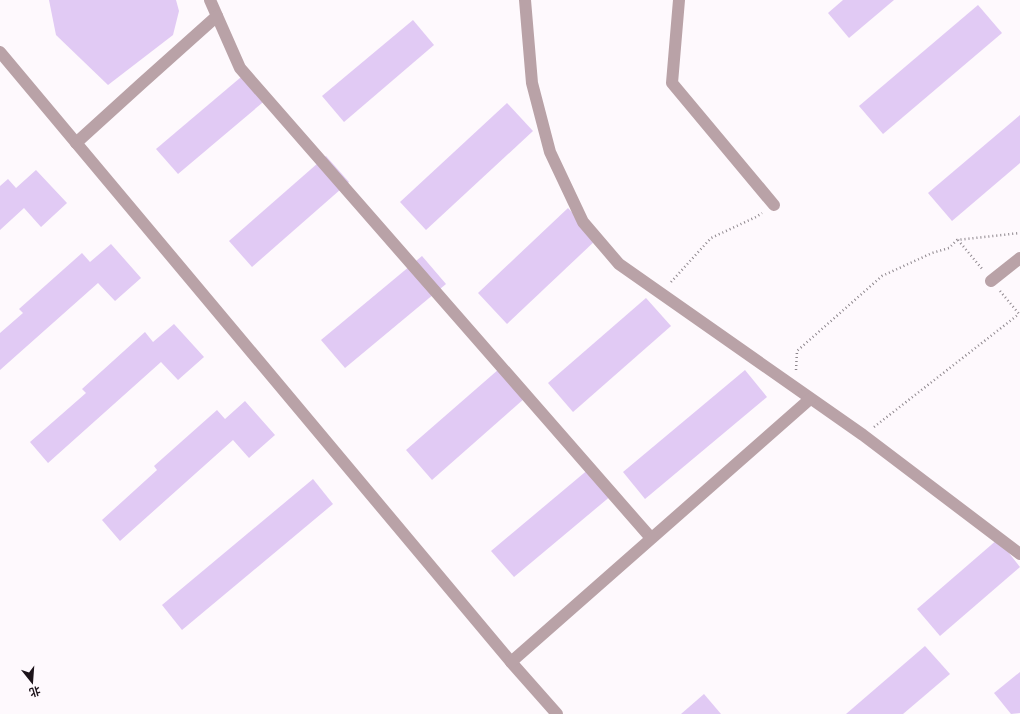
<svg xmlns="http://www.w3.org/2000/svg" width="1020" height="714" font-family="'Varela Round','Noto Sans SC',sans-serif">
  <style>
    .building { fill: #e1caf4 }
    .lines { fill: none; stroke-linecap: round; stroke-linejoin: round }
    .path { stroke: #8e878d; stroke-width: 2.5; stroke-dasharray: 1 3; stroke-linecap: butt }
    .minor { stroke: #b9a2a7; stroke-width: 12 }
  </style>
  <rect width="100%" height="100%" fill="#fef9fd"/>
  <g class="building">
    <path d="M49,0H176L179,11L173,35L108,85L56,35Z"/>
    <path d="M843,0H894L849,38L828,13Z"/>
    <path d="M978,5L1002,33L883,134L859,106Z"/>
    <path d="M413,20L434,45L344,122L322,96Z"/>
    <path d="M247,72L268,98L178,174L156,149Z"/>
    <path d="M507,103L533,131L426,230L400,202Z"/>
    <path d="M1020,115V163L952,221L928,193Z"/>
    <path d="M326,156L349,182L252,267L229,241Z"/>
    <path d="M36,170L67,203L41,227L24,208L0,230V186L8,179L16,188Z"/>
    <path d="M568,208L597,239L507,324L478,293Z"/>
    <path d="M111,244L141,278L115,301L98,283L0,370V333L23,313L19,309L82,253L90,262Z"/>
    <path d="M422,256L446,284L345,368L321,340Z"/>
    <path d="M646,298L671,326L573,412L548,383Z"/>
    <path d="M174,324L204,357L178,380L161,362L48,463L30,442L86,393L82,389L145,332L153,342Z"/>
    <path d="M499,369L525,398L432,480L406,450Z"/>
    <path d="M745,370L767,397L645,499L623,472Z"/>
    <path d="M245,401L275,435L249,458L233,440L120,541L102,520L157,470L154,466L217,410L225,419Z"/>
    <path d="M590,468L612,495L514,577L491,551Z"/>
    <path d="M313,479L333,504L182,630L162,605Z"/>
    <path d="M998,539L1020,567L940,636L917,609Z"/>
    <path d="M925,646L950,674L903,714H846Z"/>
    <path d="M1020,672V713L1011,714L994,693Z"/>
    <path d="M704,694L721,714H681Z"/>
  </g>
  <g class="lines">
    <g class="path">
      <path d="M958,240L983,270"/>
      <path d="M671,282L711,238L756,217L762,213"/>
      <path d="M1000,291L1020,315"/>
      <path d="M796,370L797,351L882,276L932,253L949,248L957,240L1020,233"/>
      <path d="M874,427L1019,314"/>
    </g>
    <g class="minor">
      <path d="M210,0L240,68L651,538"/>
      <path d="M525,0L532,83L550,152L583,222L619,264L863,435L1020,554"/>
      <path d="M679,0L672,83L774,205"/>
      <path d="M0,52L511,662L557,714"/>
      <path d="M76,143L141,84L217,16"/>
      <path d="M991,281L1020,258"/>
      <path d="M511,662L810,399"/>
    </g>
  </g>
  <g transform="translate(32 682) rotate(163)" stroke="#fef9fd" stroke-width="3" paint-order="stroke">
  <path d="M0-3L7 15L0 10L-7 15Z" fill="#1c131a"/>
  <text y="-6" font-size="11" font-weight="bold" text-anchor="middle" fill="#1c131a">北</text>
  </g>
</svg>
